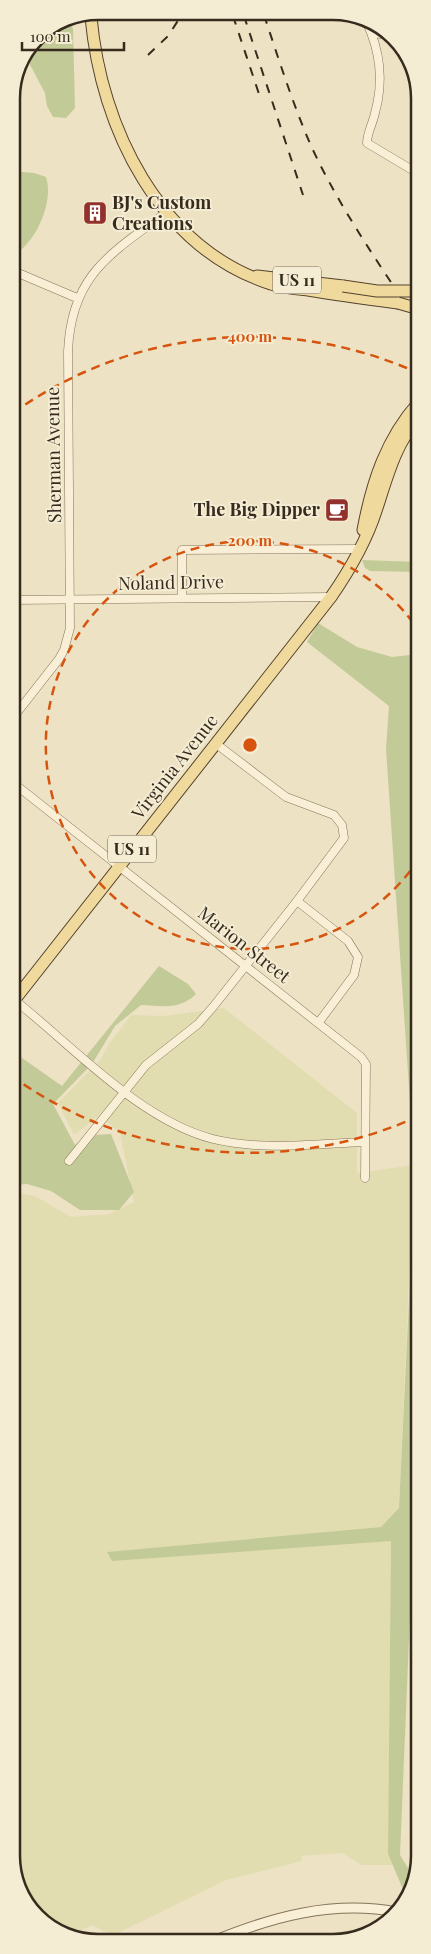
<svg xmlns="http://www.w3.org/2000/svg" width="431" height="1954" font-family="'Playfair Display',serif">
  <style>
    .farmland { fill: #e2ddb1 }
    .green { fill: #c2ca98 }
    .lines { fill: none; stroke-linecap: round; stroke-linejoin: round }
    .minor-casing { stroke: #86745b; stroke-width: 9 }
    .tertiary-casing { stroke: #86745b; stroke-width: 11 }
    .primary-casing { stroke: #54422f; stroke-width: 13 }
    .minor { stroke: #f8efd6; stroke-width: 8 }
    .tertiary { stroke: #f8efd6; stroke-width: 9 }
    .primary { stroke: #efd99c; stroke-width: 11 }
    .rail { stroke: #372b1e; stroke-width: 2; stroke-dasharray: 9 9; stroke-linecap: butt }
    .primary-bridge-casing { stroke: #54422f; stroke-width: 13; stroke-linecap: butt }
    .primary-bridge { stroke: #efd99c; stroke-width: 11 }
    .ring { fill: none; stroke: #d6540e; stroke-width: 2.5; stroke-dasharray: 9 6 }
    .labels { text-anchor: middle; stroke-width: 4; stroke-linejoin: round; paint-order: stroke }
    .shield { fill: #f4ecd3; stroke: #706554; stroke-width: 1 }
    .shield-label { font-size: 16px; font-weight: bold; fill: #372b1e }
    .poi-label { font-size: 18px; font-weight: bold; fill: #372b1e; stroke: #f4ecd3; text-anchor: start }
    .street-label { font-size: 18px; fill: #372b1e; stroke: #f4ecd3 }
    .rim { fill: none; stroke: #372b1e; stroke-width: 2.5 }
    .centre { fill: #d6540e; stroke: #f4ecd3; stroke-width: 2.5 }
    .ring-label { font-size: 15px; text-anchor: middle; font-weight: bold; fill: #d6540e; stroke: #f4ecd3; stroke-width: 4; stroke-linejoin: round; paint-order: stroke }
  </style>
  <rect width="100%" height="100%" fill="#ede2c3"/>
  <g class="farmland">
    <path d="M224,1008L357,1113V1173L414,1165L399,1508L381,1527L108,1552L112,1561L391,1540L388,1854L393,1865H361L343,1853L301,1856L302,1861L226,1880L112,1936L93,1925L70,1934L33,1913L12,1867V1192L35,1196L71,1217L109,1214L134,1202L120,1133L99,1116L74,1135L58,1103L101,1059L109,1044L131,1015L163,1016Z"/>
    <path d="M419,1207V1552L413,1553L411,1536Z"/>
  </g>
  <g class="green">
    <path d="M65,18H69L73,29L75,108L66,118L53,117L47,106L45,93L27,59L37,37Z"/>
    <path d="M11,171L34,173L46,177C54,201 37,239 17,253L11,251Z"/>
    <path d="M362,560L419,562V572L370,571L365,568Z"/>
    <path d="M318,623L357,647L392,657L419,654V1207L411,1536L413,1553L419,1552V1567H412L400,1855L413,1876L405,1894L388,1854L391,1541L112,1561L107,1552L381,1527L399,1508L415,1176L386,749L389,706L307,642Z"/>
    <path d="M159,966L188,984L196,994C180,1010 163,1006 141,1005L115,1026L92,1064L53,1104L75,1145L94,1135L111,1134L134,1192L119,1210H80L51,1191L27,1184L12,1185V1051L62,1086Z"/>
  </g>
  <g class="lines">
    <defs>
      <g id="minor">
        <path d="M366,21C380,50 384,81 375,113C373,123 367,133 367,143L419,174"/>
        <path d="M372,33L388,35"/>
        <path d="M11,270L77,298"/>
        <path d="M182,598V550L360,549"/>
        <path d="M12,600L331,597"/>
        <path d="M12,719L59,659L64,650L70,628L68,352C71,275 110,254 167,212"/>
        <path d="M12,782L361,1057L366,1064L365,1178"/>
        <path d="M297,901L348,941L358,957L354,975L319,1022"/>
        <path d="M12,998C71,1044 139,1120 213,1139C262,1151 316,1144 365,1142"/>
        <path d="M69,1161L146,1065L198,1024L213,1007L297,901L344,838L342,825L334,815L286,797L215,743"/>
      </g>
      <path id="tertiary" d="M211,1942C271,1917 332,1900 397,1912"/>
      <g id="primary">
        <path d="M91,17C101,128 159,248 271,284C282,288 296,289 308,290C338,295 368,299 398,303"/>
        <path d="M257,276L343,286"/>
        <path d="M363,530C372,482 386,439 419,402"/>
        <path d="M12,1003L331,597C349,571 366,542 376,511C387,478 395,444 419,417"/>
      </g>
    </defs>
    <use href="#minor" class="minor-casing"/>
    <use href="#tertiary" class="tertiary-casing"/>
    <use href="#primary" class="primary-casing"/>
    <use href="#minor" class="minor"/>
    <use href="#tertiary" class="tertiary"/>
    <use href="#primary" class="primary"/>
    <g class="rail">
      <path d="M264,15C279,60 293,105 312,148C341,210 381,267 419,324"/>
      <path d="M233,16L261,100"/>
      <path d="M244,16L303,195"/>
      <path d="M148,55L168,36L181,16"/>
    </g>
    <defs>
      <g id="primary-bridge">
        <path d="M343,286L377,291H411"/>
        <path d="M398,303L419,309"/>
      </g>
    </defs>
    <use href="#primary-bridge" class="primary-bridge-casing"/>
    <use href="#primary-bridge" class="primary-bridge"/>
  </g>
  <g class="ring">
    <path d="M419 859A204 204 0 1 1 419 631"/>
    <path d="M419 1116A408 408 0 0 1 13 1077M13 413A408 408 0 0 1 416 372"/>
  </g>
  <defs>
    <symbol id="building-square" viewBox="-11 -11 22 22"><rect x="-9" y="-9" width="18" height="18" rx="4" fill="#93312d" stroke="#f4ecd3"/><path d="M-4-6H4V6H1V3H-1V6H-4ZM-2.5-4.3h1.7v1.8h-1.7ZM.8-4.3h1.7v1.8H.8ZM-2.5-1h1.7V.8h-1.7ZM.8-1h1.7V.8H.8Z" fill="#fff"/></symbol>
    <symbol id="cafe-square" viewBox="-11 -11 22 22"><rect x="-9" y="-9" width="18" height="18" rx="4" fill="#93312d" stroke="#f4ecd3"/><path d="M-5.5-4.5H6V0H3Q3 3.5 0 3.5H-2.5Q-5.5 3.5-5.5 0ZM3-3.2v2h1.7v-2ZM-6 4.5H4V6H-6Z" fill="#fff"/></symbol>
  </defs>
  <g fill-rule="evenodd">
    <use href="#building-square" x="81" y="199" width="28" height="28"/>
    <use href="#cafe-square" x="323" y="496" width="28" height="28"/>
  </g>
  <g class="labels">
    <g class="shield">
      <rect x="273" y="266.5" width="48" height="27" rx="4"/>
      <rect x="108" y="835.5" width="48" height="27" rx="4"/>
    </g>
    <g class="shield-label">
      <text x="297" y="286">US 11</text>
      <text x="132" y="855">US 11</text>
    </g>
    <g class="poi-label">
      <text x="112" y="209">BJ's Custom<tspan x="112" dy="21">Creations</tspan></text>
      <text x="320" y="516" text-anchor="end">The Big Dipper</text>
    </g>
    <g class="street-label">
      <text transform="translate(54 455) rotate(-91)" y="6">Sherman Avenue</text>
      <text transform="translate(171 583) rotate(-1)" y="6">Noland Drive</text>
      <text transform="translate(175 767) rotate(-52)" y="6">Virginia Avenue</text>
      <text transform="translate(244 945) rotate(38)" y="6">Marion Street</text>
    </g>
  </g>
  <path d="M0 0H431V1954H0ZM98 20H333A78 78 0 0 1 411 98V1856A78 78 0 0 1 333 1934H98A78 78 0 0 1 20 1856V98A78 78 0 0 1 98 20Z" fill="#f4ecd3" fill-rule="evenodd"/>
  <path class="rim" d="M98 20H333A78 78 0 0 1 411 98V1856A78 78 0 0 1 333 1934H98A78 78 0 0 1 20 1856V98A78 78 0 0 1 98 20Z"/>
  <circle cx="250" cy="745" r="8" class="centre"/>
  <g class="ring-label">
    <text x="250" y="342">400 m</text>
    <text x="250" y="546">200 m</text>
  </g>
  <path d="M22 42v8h102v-8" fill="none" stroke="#372b1e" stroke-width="2.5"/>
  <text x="30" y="42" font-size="15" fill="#372b1e" stroke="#f4ecd3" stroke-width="4" paint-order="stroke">100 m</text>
</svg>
